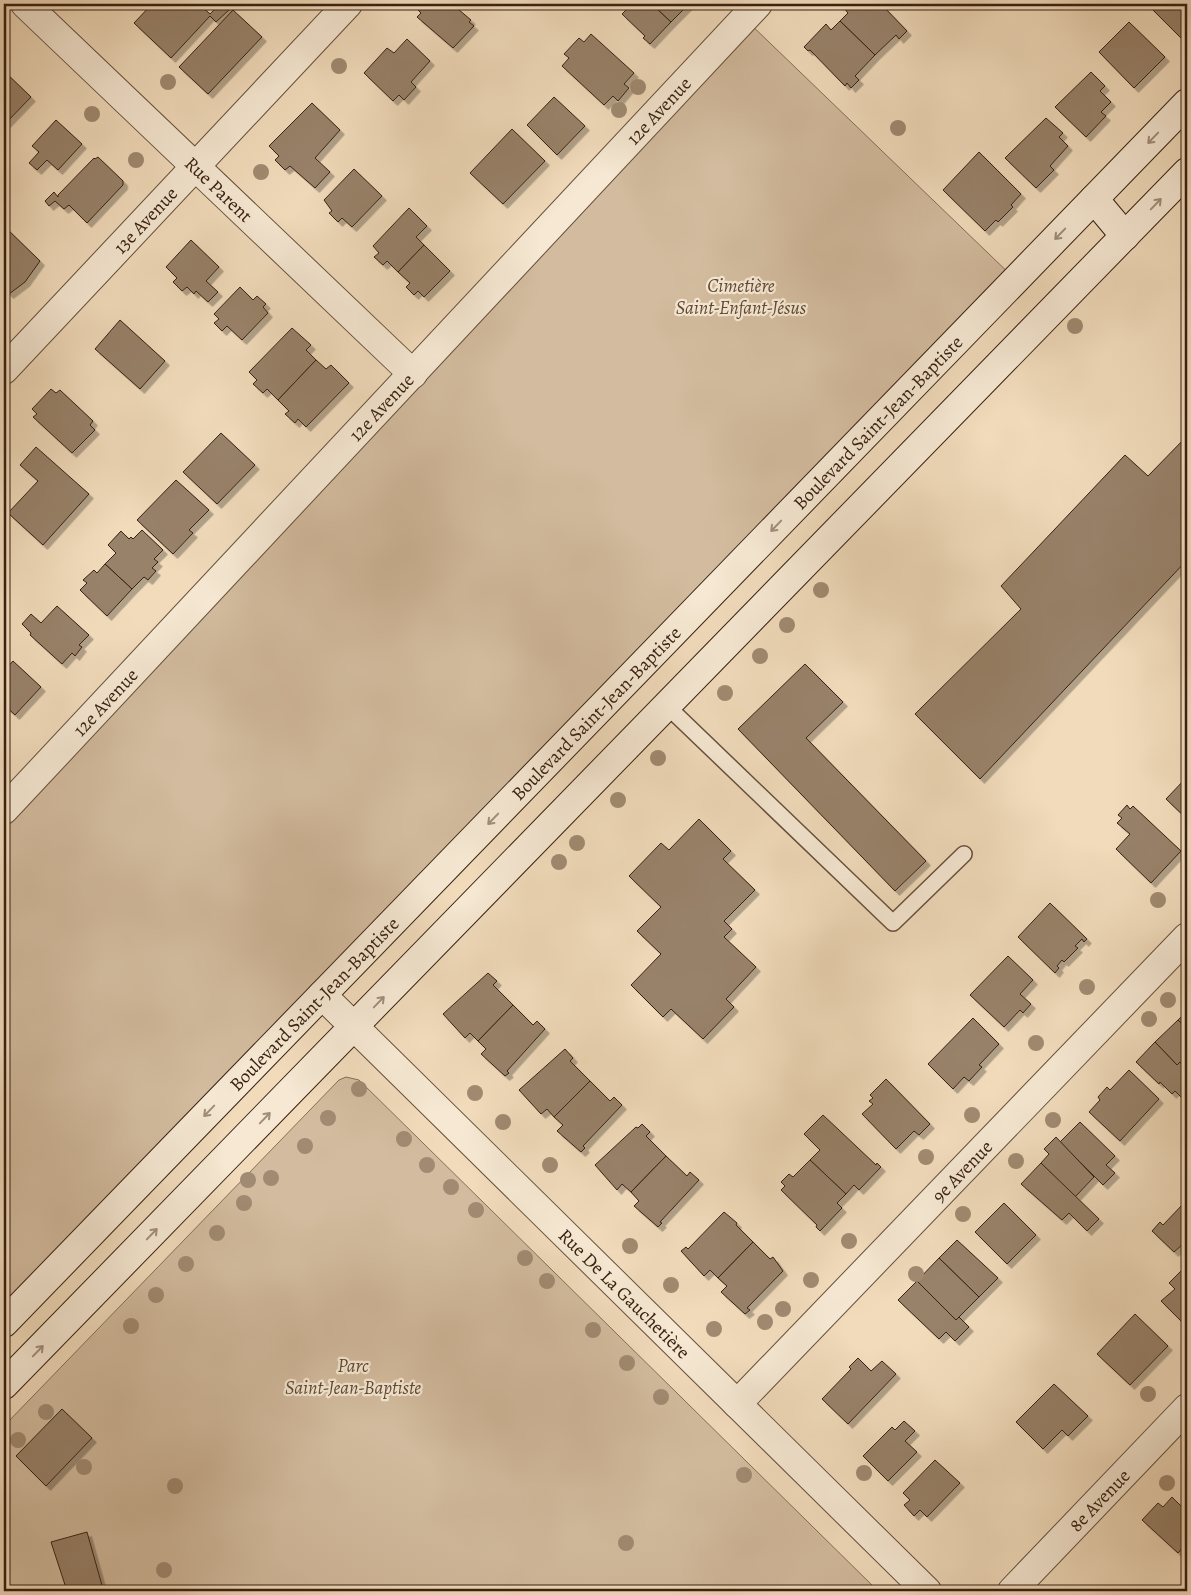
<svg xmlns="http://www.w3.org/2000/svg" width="1191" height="1595" font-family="Alegreya,serif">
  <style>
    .green { fill: #d2bb9e; stroke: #856e58 }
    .building { fill: #98826a; stroke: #382112; filter: url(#shadow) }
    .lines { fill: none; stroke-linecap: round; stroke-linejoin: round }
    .lane-casing { stroke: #66503c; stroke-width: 18 }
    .street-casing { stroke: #66503c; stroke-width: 30 }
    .secondary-casing { stroke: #382112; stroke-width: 30 }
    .lane { stroke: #f6e8d3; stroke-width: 15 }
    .street { stroke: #f6e8d3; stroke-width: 28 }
    .secondary { stroke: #f6e8d3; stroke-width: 28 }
    .tree { fill: #a08a71 }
    .oneway { stroke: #a08e7c }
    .labels { text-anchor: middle; stroke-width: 4.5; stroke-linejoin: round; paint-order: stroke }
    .street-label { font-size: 19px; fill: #382112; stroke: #f6e8d3 }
    .park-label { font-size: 19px; font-style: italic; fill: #5e4835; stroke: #f6e8d3 }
  </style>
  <defs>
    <filter id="shadow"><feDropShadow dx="4.5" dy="4.5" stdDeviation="0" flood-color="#0004"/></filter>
  </defs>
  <rect width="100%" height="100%" fill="#f1dbbb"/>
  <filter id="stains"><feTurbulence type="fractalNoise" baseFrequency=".004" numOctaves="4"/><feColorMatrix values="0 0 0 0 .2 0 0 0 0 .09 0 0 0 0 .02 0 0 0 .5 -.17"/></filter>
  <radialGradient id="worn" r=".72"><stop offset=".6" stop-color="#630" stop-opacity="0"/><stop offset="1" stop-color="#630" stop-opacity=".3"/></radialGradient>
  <g class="green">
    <path d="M744,18L1016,280L4,1323V810Z"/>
    <path d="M346,1077L359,1080L877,1590L4,1591V1426L339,1080Z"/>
  </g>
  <g class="building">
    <path d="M152,4H156L163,10L168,4H199L210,14L220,4H225L230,9L216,22L210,16L171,58L134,23Z"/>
    <path d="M418,4H452L471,20L469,22L474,26L453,48L417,17L421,13L415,7Z"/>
    <path d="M632,4H652L671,22L650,44L643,38L645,36L622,14Z"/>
    <path d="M652,4H689L671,22Z"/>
    <path d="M846,4H881L907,31L899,39L896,35L875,55L840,21L848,13L843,7Z"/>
    <path d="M1151,4H1187V36L1183,40L1149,6Z"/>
    <path d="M233,10L262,37L208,94L179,67Z"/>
    <path d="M840,21L875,55L855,76L859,80L851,88L847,83L845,86L810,50L808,51L804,47L826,24L831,30Z"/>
    <path d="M1129,22L1165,57L1134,88L1099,52Z"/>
    <path d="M591,34L634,73L624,84L629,88L618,101L613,96L604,105L562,66L569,58L564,54L579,38L584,42Z"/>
    <path d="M407,39L430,61L411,82L416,87L404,100L399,95L393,101L364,73L387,48L394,53Z"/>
    <path d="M4,71L31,97L4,125Z"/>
    <path d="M1091,72L1105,86L1100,91L1111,102L1101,112L1106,116L1086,137L1055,107Z"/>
    <path d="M554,97L585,126L557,155L527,125Z"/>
    <path d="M312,103L340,130L315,158L330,172L315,188L290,166L285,170L275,160L279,156L269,146Z"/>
    <path d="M1046,118L1063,133L1059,137L1068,146L1050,166L1054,170L1036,188L1005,158Z"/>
    <path d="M56,120L82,144L58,170L47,160L37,170L29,163L39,152L32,146Z"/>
    <path d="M512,129L545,161L503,204L470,173Z"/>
    <path d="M979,152L1021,194L1011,205L1013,207L998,222L996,220L985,231L943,190Z"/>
    <path d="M98,157L123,181V185L87,223L69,205L64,209L55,201L49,206L45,201L54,192L58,197V195L94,158L95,159Z"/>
    <path d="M354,169L382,196L352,227L342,218L338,222L329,213L332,211L324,200Z"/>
    <path d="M409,208L427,226L416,237L424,245L398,272L387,261L383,265L374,257L379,253L373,246Z"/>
    <path d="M4,226L40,261L25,282L9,294L4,289Z"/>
    <path d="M191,240L219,267L206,281L218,292L208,302L196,291L194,294L187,287L182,291L173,282L177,278L166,267Z"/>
    <path d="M424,245L450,271L424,297L418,291L414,295L406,287L410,283L398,272Z"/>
    <path d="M240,287L253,300L257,296L266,304L263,307L268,313L242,340L227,326L222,331L214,323L219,319L214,314Z"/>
    <path d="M120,320L165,361L140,389L95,349Z"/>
    <path d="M292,328L311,345L306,350L316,360L278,400L267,389L263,393L253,384L257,380L249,372Z"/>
    <path d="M316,360L326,369L331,365L349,383L306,427L298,419L295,423L285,414L289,411L278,400Z"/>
    <path d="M51,389L56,393L60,390L93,421L90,425L95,430L72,453L33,417L37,414L32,409Z"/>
    <path d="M221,433L255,465L217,504L183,472Z"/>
    <path d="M1187,436V560L980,779L915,714L1021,609L1001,586L1125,455L1148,476Z"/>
    <path d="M36,447L89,494L43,545L8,513L38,481L20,465Z"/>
    <path d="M176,480L209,510L189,530L193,533L173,554L137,520Z"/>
    <path d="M142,530L163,550L154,559L158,562L152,568L156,571L148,580L144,577L132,589L105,564L116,553L108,545L121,531L129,539L131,537L133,539Z"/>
    <path d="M105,564L132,589L107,616L80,590L87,583L83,580L94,570L97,573Z"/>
    <path d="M57,606L89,635L79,645L82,647L75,656L72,653L62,664L30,635L31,633L22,624L31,614L41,623Z"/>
    <path d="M13,661L41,687L15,715L4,705V671Z"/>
    <path d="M805,664L843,702L806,738L926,861L895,891L738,729Z"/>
    <path d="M1187,777V819L1166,799Z"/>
    <path d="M1127,805L1130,809L1133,806L1181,851L1151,883L1116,849L1130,834L1117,823L1122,818L1118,815Z"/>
    <path d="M699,819L731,851L723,859L755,890L724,921L732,929L724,937L756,967L726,999L734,1007L703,1039L671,1009L663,1017L631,985L661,954L637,931L661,907L629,876L661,843L669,850Z"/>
    <path d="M1050,903L1087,939L1084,942L1082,939L1075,946L1078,948L1064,962L1062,960L1057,966L1059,968L1055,973L1018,937Z"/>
    <path d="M1008,956L1033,980L1020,994L1031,1004L1023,1013L1020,1010L1004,1027L970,995Z"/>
    <path d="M488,973L497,981L493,985L513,1005L478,1041L470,1033L465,1038L443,1014Z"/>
    <path d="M513,1005L533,1025L537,1021L545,1029L507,1071L509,1073L505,1076L481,1054L486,1049L478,1041Z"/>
    <path d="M1187,1011V1029L1178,1020Z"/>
    <path d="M973,1018L999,1044L979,1065L982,1067L969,1081L964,1077L953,1089L928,1064Z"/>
    <path d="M1178,1020L1187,1029V1070L1180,1062L1177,1065L1155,1042Z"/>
    <path d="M1155,1042L1177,1065L1180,1062L1187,1070L1186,1102L1175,1091L1172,1094L1160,1082L1159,1084L1136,1062Z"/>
    <path d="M565,1049L573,1058L570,1061L590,1081L554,1117L547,1109L541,1114L519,1090Z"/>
    <path d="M1129,1070L1159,1099L1120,1141L1089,1112L1100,1100L1098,1097L1107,1087L1110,1090Z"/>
    <path d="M886,1079L930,1124L919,1135L914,1131L896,1149L862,1114L873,1104L869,1101L873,1098L870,1095Z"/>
    <path d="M590,1081L610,1101L614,1097L622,1105L583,1146L585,1148L581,1152L557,1131L563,1125L554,1117Z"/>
    <path d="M823,1115L876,1165L877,1163L881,1167L859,1190L854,1185L846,1194L810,1160L820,1150L804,1134Z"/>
    <path d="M1080,1122L1115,1156L1106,1165L1115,1173L1103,1185L1060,1142Z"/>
    <path d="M642,1124L650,1132L646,1136L666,1156L631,1192L622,1184L617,1190L595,1165L636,1127L638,1128Z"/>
    <path d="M1056,1137L1094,1177L1075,1197L1041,1163L1049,1154L1044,1149Z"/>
    <path d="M666,1156L687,1176L690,1172L699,1180L660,1222L662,1223L658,1227L634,1206L639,1201L631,1192Z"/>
    <path d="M810,1160L846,1194L837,1203L842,1208L820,1231L816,1227L817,1225L781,1190L785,1186L781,1182L789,1174L793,1177Z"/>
    <path d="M1041,1163L1099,1219L1087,1231L1069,1213L1062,1220L1021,1184Z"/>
    <path d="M1004,1203L1036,1235L1007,1264L975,1232Z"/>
    <path d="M1183,1204L1187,1208V1248L1183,1244L1174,1252L1152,1231L1160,1222L1163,1225Z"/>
    <path d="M724,1212L737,1223L736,1225L753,1242L718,1278L710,1270L704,1276L681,1251L686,1247L688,1249Z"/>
    <path d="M957,1240L998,1278L979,1297L939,1258Z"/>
    <path d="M753,1242L770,1259L773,1257L783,1271L747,1308L750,1310L745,1314L721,1292L727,1286L718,1278Z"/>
    <path d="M939,1258L979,1297L956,1320L917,1281Z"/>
    <path d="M1181,1271L1187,1276V1327L1161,1301L1175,1289L1169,1283Z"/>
    <path d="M917,1281L956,1320L959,1317L969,1327L955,1341L946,1332L939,1339L898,1300Z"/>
    <path d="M1135,1314L1168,1346L1130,1385L1097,1354Z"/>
    <path d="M858,1358L871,1371L882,1361L896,1374L848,1424L822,1399L851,1369L849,1367Z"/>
    <path d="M1054,1384L1088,1416L1068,1436L1062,1430L1043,1449L1016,1422Z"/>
    <path d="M62,1409L92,1438L46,1486L16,1456Z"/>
    <path d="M904,1421L915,1431L905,1441L917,1452L888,1481L863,1456L892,1427L895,1430Z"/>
    <path d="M935,1460L960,1483L927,1517L920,1510L914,1516L904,1505L910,1500L903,1493Z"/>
    <path d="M1172,1497L1187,1512V1543L1178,1553L1142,1520L1158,1503L1163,1507Z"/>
    <path d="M87,1532L103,1589L95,1591H67L51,1542Z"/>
  </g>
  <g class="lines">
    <defs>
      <path id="lane" d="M667,706L893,923L964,854"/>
      <g id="street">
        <path id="s1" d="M25,4L413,374"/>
        <path id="s2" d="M4,370L348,4"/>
        <path id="s3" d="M4,810L758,4"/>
        <path id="s4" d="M322,995L927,1591"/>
        <path id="s5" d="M737,1404L1187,937"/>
        <path id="s6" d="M1012,1591L1187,1408"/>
      </g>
      <g id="secondary">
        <path d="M1094,199L1125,236"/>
        <path id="s7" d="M4,1323L1187,103"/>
        <path d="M4,1385L1187,172"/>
      </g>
    </defs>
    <use href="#lane" class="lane-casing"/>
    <use href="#street" class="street-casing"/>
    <use href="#secondary" class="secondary-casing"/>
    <use href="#lane" class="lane"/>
    <use href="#street" class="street"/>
    <use href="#secondary" class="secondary"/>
  </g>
  <g class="tree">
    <circle cx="339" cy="66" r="8"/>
    <circle cx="168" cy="82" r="8"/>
    <circle cx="638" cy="87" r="8"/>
    <circle cx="619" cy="110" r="8"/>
    <circle cx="92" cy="114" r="8"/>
    <circle cx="898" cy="128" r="8"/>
    <circle cx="136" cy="160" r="8"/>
    <circle cx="261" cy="172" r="8"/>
    <circle cx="1075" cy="326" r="8"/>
    <circle cx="821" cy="590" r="8"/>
    <circle cx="787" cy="625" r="8"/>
    <circle cx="760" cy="656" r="8"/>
    <circle cx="725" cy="693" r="8"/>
    <circle cx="658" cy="758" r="8"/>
    <circle cx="618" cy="800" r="8"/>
    <circle cx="577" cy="843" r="8"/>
    <circle cx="559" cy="862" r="8"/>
    <circle cx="1158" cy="900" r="8"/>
    <circle cx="1087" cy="987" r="8"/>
    <circle cx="1168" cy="1000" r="8"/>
    <circle cx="1149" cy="1019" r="8"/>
    <circle cx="1036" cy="1043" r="8"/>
    <circle cx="359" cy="1089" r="8"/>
    <circle cx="475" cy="1093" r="8"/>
    <circle cx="972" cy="1115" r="8"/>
    <circle cx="328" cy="1118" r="8"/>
    <circle cx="1053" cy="1120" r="8"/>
    <circle cx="503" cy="1122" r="8"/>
    <circle cx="404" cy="1139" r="8"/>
    <circle cx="305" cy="1146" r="8"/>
    <circle cx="926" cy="1157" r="8"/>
    <circle cx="1016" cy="1161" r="8"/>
    <circle cx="427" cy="1165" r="8"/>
    <circle cx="550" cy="1165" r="8"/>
    <circle cx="271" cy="1178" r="8"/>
    <circle cx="248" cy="1180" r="8"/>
    <circle cx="451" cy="1187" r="8"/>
    <circle cx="244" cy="1203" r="8"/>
    <circle cx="476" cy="1210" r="8"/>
    <circle cx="963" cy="1214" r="8"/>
    <circle cx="217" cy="1233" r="8"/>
    <circle cx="849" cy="1241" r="8"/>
    <circle cx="630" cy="1246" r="8"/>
    <circle cx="525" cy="1258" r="8"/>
    <circle cx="186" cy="1264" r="8"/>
    <circle cx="916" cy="1274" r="8"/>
    <circle cx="811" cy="1280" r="8"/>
    <circle cx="547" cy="1281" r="8"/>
    <circle cx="671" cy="1285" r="8"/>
    <circle cx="156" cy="1295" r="8"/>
    <circle cx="783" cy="1309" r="8"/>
    <circle cx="765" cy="1322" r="8"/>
    <circle cx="131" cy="1326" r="8"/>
    <circle cx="714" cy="1329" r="8"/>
    <circle cx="593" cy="1330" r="8"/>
    <circle cx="627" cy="1363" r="8"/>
    <circle cx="1148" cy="1394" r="8"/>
    <circle cx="661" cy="1397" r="8"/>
    <circle cx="46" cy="1412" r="8"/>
    <circle cx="18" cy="1440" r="8"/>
    <circle cx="84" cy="1467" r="8"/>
    <circle cx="864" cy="1473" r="8"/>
    <circle cx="744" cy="1475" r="8"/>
    <circle cx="1167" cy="1483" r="8"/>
    <circle cx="175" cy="1486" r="8"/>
    <circle cx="626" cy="1543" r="8"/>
    <circle cx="164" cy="1570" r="8"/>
  </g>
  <defs><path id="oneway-shaft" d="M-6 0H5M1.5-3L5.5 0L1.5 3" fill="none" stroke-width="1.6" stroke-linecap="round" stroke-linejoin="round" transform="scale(1.25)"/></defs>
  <g class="oneway">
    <use href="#oneway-shaft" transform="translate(1153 138) rotate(134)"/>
    <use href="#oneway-shaft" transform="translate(1156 204) rotate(-46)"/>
    <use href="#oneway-shaft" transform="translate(1060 234) rotate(134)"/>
    <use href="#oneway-shaft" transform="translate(776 526) rotate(134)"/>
    <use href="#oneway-shaft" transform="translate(493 819) rotate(134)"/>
    <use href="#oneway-shaft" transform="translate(379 1002) rotate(-46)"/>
    <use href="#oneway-shaft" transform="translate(209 1111) rotate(134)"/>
    <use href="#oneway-shaft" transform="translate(265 1118) rotate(-46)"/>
    <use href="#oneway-shaft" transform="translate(152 1234) rotate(-46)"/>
    <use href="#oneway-shaft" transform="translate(38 1351) rotate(-46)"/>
  </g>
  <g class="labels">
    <g class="street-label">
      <text dy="7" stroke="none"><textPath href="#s3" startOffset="958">12e Avenue</textPath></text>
      <text dy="7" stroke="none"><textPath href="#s1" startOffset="268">Rue Parent</textPath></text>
      <text dy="7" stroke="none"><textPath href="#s2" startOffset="206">13e Avenue</textPath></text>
      <text dy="7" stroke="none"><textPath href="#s3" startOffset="552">12e Avenue</textPath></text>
      <text dy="7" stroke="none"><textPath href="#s7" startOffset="1255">Boulevard Saint-Jean-Baptiste</textPath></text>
      <text dy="7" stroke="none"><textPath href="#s3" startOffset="148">12e Avenue</textPath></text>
      <text dy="7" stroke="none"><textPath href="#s7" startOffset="850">Boulevard Saint-Jean-Baptiste</textPath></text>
      <text dy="7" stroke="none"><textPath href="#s7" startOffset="445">Boulevard Saint-Jean-Baptiste</textPath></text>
      <text dy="7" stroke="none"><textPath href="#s5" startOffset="324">9e Avenue</textPath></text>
      <text dy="7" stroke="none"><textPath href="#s4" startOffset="425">Rue De La Gauchetière</textPath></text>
      <text dy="7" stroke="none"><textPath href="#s6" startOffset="126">8e Avenue</textPath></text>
    </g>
    <g class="park-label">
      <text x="741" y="292">Cimetière<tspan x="741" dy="22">Saint-Enfant-Jésus</tspan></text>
      <text x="353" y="1372">Parc<tspan x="353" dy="22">Saint-Jean-Baptiste</tspan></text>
    </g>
  </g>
  <rect width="1191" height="1595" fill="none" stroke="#f1dbbb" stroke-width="20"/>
  <rect x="5" y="5" width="1181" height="1585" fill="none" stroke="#382112" stroke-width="2.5"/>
  <rect x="10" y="10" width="1171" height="1575" fill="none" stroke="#382112"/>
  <rect width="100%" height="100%" filter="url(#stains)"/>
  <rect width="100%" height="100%" fill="url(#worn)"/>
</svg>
